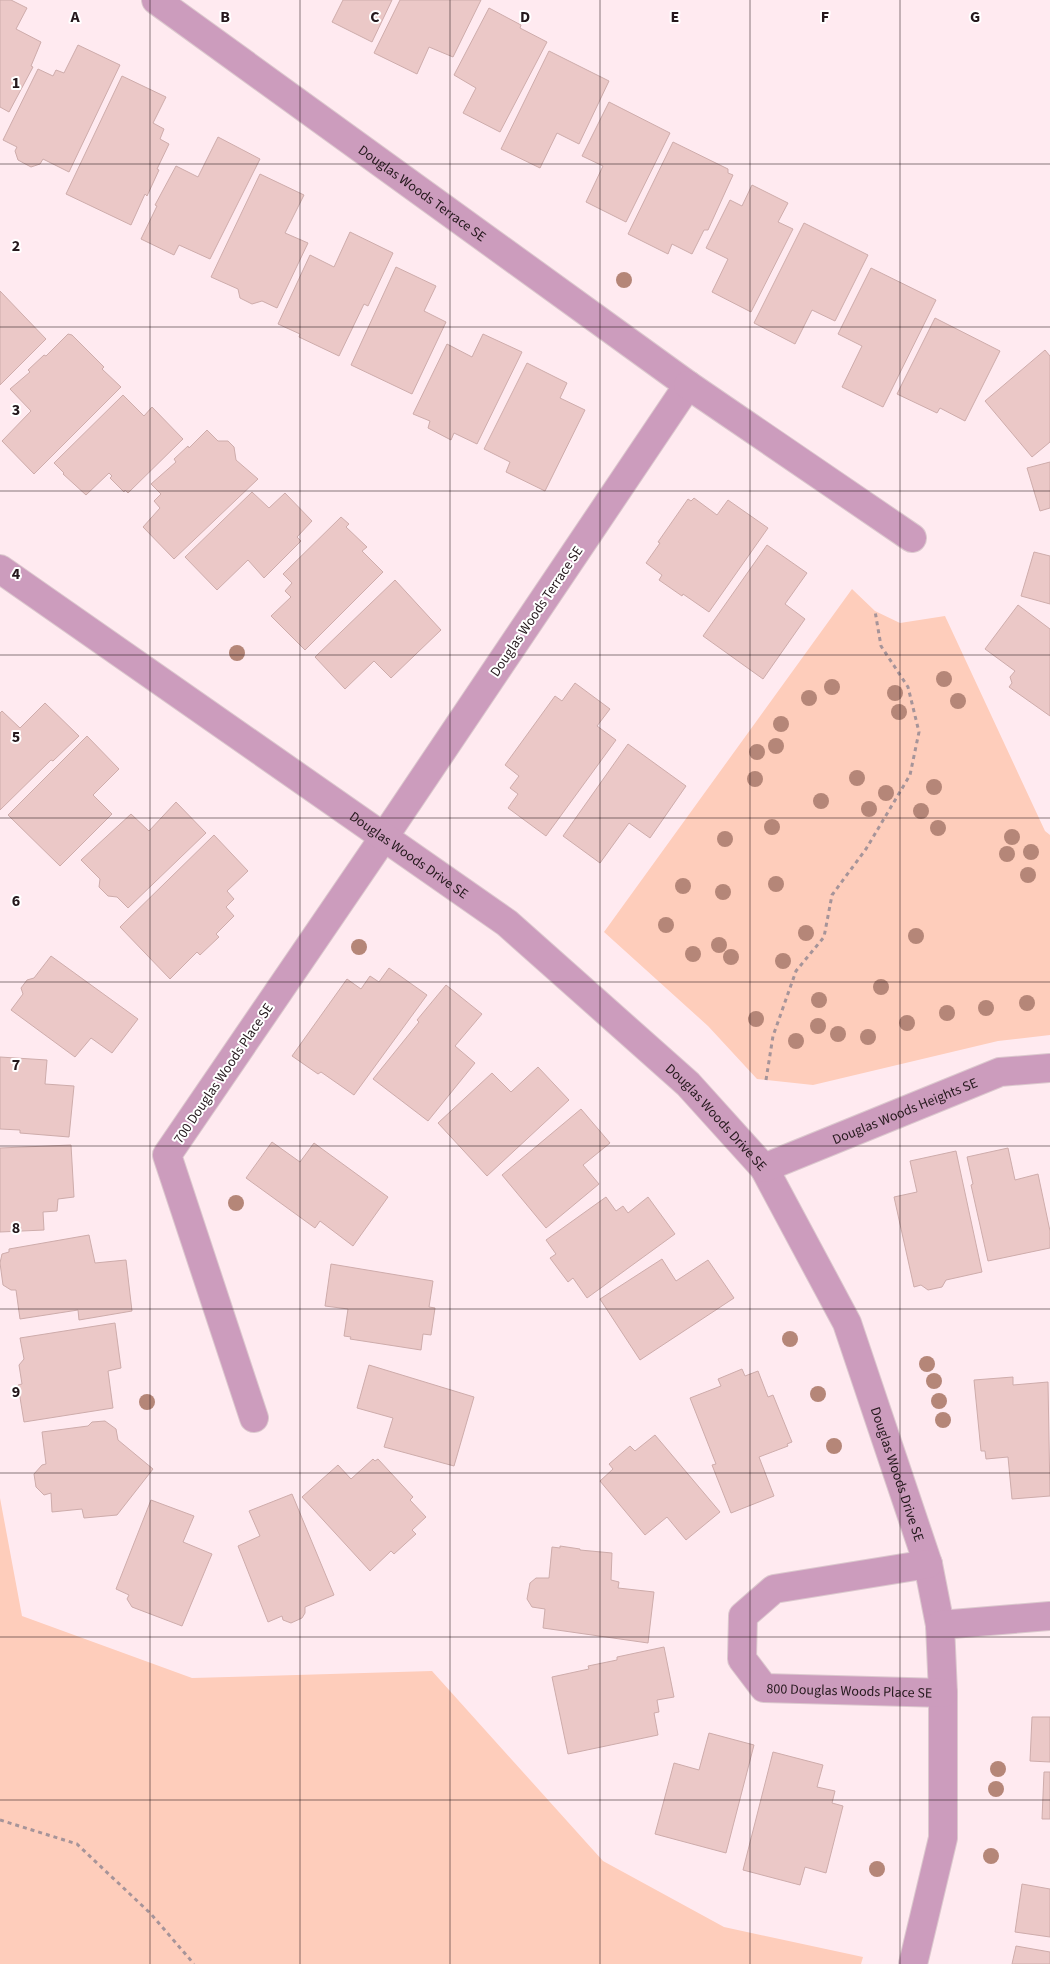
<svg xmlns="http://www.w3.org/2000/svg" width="1050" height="1964" font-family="'Source Sans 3',sans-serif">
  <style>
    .green { fill: #fecdbb }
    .building { fill: #ebc8c7; stroke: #ceacab }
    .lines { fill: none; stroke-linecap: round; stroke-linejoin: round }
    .minor-casing { stroke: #dcc8ce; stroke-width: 30 }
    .path { stroke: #a69499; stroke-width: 3; stroke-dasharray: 4 4; stroke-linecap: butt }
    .minor { stroke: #cc9cbd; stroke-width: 28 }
    .tree { fill: #b58678 }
    .grid { fill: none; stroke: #24181c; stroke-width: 1; stroke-opacity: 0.55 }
    .labels { text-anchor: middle; stroke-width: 4; stroke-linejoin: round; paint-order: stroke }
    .street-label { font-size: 14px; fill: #24181c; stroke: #fff }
    .grid-label { font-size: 16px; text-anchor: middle; font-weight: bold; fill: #24181c; stroke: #fff; stroke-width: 4; stroke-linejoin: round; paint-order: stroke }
  </style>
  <rect width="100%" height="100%" fill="#ffeaf0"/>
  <g class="green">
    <path d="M852,589L875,611L900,623L945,616L1045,831L1050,835V1035L998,1041L813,1085L757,1079L708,1026L604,932Z"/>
    <path d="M0,1498L22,1616L192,1678L432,1671L603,1861L724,1927L863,1957L861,1964H0Z"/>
  </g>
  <g class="building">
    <path d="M0,0H11L27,8L16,29L41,42L31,66L33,67L9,112L0,107Z"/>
    <path d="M343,0H392L372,42L332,22Z"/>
    <path d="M400,0H481L453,57L429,47L417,74L374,53Z"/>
    <path d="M489,8L521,25L520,28L547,42L500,132L463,113L476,88L454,75Z"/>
    <path d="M78,45L120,65L69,172L43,159L40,164L31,167L18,160L15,151L17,147L3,140L38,69L53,76L56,70L64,73Z"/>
    <path d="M549,51L609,81L579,144L557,133L540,168L501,149Z"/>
    <path d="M122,76L166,97L153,123L164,129L160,139L169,144L157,169L159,170L147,196L145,194L131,225L66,194Z"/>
    <path d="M609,102L670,133L626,222L586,202L603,166L582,156Z"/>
    <path d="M218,137L260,159L210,259L179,245L174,255L141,239L157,206L155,205L176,166L198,177Z"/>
    <path d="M673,142L728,169V173L733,175L708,230H704L692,254L672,244L668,254L628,234Z"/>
    <path d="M260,174L304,195L285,233L308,243L277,308L262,301L252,304L240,298L238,289L211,277Z"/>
    <path d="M752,185L788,203L778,222L793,229L751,312L712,292L728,259L706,248L730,200L742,206Z"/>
    <path d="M804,223L868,255L835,321L812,310L795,344L754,323Z"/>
    <path d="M350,232L393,253L368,306L364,304L339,356L299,337L300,334L278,324L310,255L334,267Z"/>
    <path d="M396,267L436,286L424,311L446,322L412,394L351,365Z"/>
    <path d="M871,268L936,300L883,407L842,387L862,346L838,334Z"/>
    <path d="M0,291L46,339L0,385Z"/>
    <path d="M935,318L1000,351L965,421L940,408L937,413L897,394Z"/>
    <path d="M68,334L72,335L104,367L102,369L121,387L34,474L2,441L31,411L10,389L30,372L28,370L44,355L46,356Z"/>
    <path d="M483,334L522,352L477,444L454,433L451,440L428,428L430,421L413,414L447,344L472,357Z"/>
    <path d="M1045,350L1050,356V442L1032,457L985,401Z"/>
    <path d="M527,363L567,383L560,398L585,410L545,491L506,472L510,462L484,449Z"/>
    <path d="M123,395L144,416L152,407L183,439L128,493L125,490L124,492L110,478L112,476L109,473L86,495L63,474L64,473L54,463Z"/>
    <path d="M207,430L218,441H228L234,447L236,460L258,479L174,559L143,527L160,508L154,501L161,494L151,484L176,462L174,459L188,446L189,448Z"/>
    <path d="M1050,462V508L1040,511L1027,468Z"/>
    <path d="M252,492L269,508L285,493L312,521L297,537L301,541L264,578L248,560L217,590L185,557Z"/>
    <path d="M694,498L717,515L728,500L768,528L709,612L683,594L682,596L659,580L662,575L646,563L660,543L658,542L688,499L691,501Z"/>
    <path d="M341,517L349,524L346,527L367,547L362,551L383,572L305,650L271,616L291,597L285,591L292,583L283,574Z"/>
    <path d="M767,545L807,573L785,604L805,619L763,679L703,636Z"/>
    <path d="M1034,552L1050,556V604L1021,596Z"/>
    <path d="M395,580L441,630L391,678L374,661L345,689L315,657Z"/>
    <path d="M1018,605L1050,629V716L1009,687L1012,683L1010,677L1015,671L985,649Z"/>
    <path d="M575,683L610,709L597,726L616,740L546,836L508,808L518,794L510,788L519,776L505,765L555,696L562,701Z"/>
    <path d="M45,703L79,736L53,761L51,760L0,810V713L2,711L20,728Z"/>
    <path d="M87,736L119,769L93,795L112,814L60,866L8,815Z"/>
    <path d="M628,744L686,786L650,838L629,823L600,863L563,836Z"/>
    <path d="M176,802L206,833L128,908L117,897L108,896L99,887L100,879L81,860L131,814L149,831Z"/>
    <path d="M214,835L248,871L227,891L234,899L226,907L234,916L216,934L219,937L200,955L197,952L170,979L120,927Z"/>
    <path d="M51,956L138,1019L112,1053L91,1038L75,1057L11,1010L23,994L21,988L27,980L34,978Z"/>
    <path d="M389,968L427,995L354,1095L321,1072L318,1074L292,1056L347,979L361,989L370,976L379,982Z"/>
    <path d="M446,985L482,1014L455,1046L475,1063L428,1121L373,1079L419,1022L417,1020Z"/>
    <path d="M0,1057L47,1060L45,1084L74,1086L69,1137L20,1133V1130L0,1129Z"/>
    <path d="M538,1067L569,1100L487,1176L438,1123L492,1073L511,1092Z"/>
    <path d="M581,1109L610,1143L583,1165L599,1184L546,1228L502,1175Z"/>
    <path d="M272,1142L300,1162L314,1143L388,1197L353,1246L320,1221L315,1228L246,1178Z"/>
    <path d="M71,1145L74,1197L58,1199L57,1211L43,1212L44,1230L0,1232V1148Z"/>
    <path d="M1008,1148L1015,1180L1038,1174L1050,1231V1248L988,1261L971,1185L973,1184L967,1157Z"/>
    <path d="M956,1151L982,1272L946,1280L942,1287L928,1290L921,1285L914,1287L894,1197L917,1192L910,1161Z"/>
    <path d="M606,1197L616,1211L623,1206L628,1213L648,1197L675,1234L587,1298L573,1278L568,1282L550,1258L556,1254L546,1240Z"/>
    <path d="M89,1235L95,1263L126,1260L132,1311L79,1320L78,1310L20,1319L16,1290H11L3,1285L0,1263L2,1254L9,1252V1249Z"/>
    <path d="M662,1259L676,1281L708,1260L734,1298L640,1360L600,1299Z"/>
    <path d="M331,1264L433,1281L429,1307L435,1308L431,1335L423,1334L421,1350L350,1339L351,1337L344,1336L348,1309L325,1306Z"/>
    <path d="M115,1323L121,1368L108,1371L113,1408L24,1422L18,1385L22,1384L19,1365L24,1359L20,1338Z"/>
    <path d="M369,1365L474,1397L454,1466L384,1447L393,1418L357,1408Z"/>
    <path d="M742,1369L745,1376L758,1371L768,1397L773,1395L792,1442L787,1444L788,1446L759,1457L774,1496L731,1513L712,1465L716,1464L690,1398L721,1386L718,1379Z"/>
    <path d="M1013,1377V1385L1048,1382L1050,1496L1012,1499L1008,1457L986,1459L985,1451H981L974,1380Z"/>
    <path d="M105,1421L116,1429L118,1440L153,1469L117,1515L84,1518L82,1509L52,1512L51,1493L44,1495L36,1487L34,1474L42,1465L46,1464L42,1432L88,1426L92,1422Z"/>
    <path d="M655,1435L720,1512L686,1540L667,1517L645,1535L600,1481L613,1469L609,1464L630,1446L635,1451Z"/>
    <path d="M373,1459L375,1461L378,1459L413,1497L410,1500L426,1517L412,1530L416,1534L394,1554L391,1551L370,1571L302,1497L338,1465L351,1479Z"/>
    <path d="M292,1494L334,1595L305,1607V1613L302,1618L291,1623L283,1620L282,1616L268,1622L238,1546L260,1536L249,1511Z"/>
    <path d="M151,1500L194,1516L183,1542L212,1554L182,1626L132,1607L127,1599L129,1595L116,1589Z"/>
    <path d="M560,1546L580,1549V1550L612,1553L611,1580L619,1582L618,1588L654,1592L648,1643L543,1628L545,1609L532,1607L527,1599L530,1583L536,1578H549L552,1547L560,1548Z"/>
    <path d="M664,1647L674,1697L657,1700L659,1712L654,1713L658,1735L568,1754L552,1677L589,1669L588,1666L617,1660V1657Z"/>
    <path d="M1032,1717H1050V1762L1030,1761Z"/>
    <path d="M709,1733L754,1745L726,1853L655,1834L674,1763L699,1770Z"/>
    <path d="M773,1752L823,1765L817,1787L835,1791L832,1803L843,1806L826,1873L805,1867L800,1885L743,1870Z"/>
    <path d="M1044,1772H1050V1819H1042Z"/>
    <path d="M1022,1884L1050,1889V1937L1015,1932Z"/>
    <path d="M1016,1946L1050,1952V1964H1012Z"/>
  </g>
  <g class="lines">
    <defs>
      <g id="minor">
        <path id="s1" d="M156,0L688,385L384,837L167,1155L254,1418"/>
        <path d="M688,385L912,538"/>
        <path id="s2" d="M0,569L507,923L688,1084L764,1168L847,1323L928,1564L940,1625L943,1693V1838L913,1964"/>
        <path id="s3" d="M764,1168L1000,1072L1050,1068"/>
        <path id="s4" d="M928,1564L774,1589L743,1616L742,1659L764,1688L943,1693"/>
        <path d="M940,1625L1050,1616"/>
      </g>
    </defs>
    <use href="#minor" class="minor-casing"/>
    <g class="path">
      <path d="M766,1080L773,1036L796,971L824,937L832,895L866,849L910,775L919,732L908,687L881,646L875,611"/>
      <path d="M0,1820L77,1844L151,1914L194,1964"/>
    </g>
    <use href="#minor" class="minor"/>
  </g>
  <g class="tree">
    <circle cx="624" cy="280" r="8"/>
    <circle cx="237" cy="653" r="8"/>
    <circle cx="944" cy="679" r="8"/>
    <circle cx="832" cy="687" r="8"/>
    <circle cx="895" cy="693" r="8"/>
    <circle cx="809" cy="698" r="8"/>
    <circle cx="958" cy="701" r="8"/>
    <circle cx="899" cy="712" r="8"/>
    <circle cx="781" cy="724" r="8"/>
    <circle cx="776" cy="746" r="8"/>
    <circle cx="757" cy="752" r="8"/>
    <circle cx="857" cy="778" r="8"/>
    <circle cx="755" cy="779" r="8"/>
    <circle cx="934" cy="787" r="8"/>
    <circle cx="886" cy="793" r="8"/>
    <circle cx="821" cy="801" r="8"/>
    <circle cx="869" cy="809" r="8"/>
    <circle cx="921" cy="811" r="8"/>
    <circle cx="772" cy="827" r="8"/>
    <circle cx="938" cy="828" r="8"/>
    <circle cx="1012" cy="837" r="8"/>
    <circle cx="725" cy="839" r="8"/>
    <circle cx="1031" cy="852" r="8"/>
    <circle cx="1007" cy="854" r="8"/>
    <circle cx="1028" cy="875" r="8"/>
    <circle cx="776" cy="884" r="8"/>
    <circle cx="683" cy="886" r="8"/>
    <circle cx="723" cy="892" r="8"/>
    <circle cx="666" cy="925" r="8"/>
    <circle cx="806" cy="933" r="8"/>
    <circle cx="916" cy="936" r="8"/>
    <circle cx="719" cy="945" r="8"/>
    <circle cx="359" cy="947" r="8"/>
    <circle cx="693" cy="954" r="8"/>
    <circle cx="731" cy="957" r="8"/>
    <circle cx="783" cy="961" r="8"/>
    <circle cx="881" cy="987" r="8"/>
    <circle cx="819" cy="1000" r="8"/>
    <circle cx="1027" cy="1003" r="8"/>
    <circle cx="986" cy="1008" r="8"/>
    <circle cx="947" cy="1013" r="8"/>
    <circle cx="756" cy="1019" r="8"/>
    <circle cx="907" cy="1023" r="8"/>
    <circle cx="818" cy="1026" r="8"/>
    <circle cx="838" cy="1034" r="8"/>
    <circle cx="868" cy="1037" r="8"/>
    <circle cx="796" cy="1041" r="8"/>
    <circle cx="236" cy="1203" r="8"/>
    <circle cx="790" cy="1339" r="8"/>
    <circle cx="927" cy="1364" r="8"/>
    <circle cx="934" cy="1381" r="8"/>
    <circle cx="818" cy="1394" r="8"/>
    <circle cx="939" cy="1401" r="8"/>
    <circle cx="147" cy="1402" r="8"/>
    <circle cx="943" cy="1420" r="8"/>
    <circle cx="834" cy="1446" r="8"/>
    <circle cx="998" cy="1769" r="8"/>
    <circle cx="996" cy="1789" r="8"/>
    <circle cx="991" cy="1856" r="8"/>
    <circle cx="877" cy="1869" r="8"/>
  </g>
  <path class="grid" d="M150,0V1964M300,0V1964M450,0V1964M600,0V1964M750,0V1964M900,0V1964M0,164H1050M0,327H1050M0,491H1050M0,655H1050M0,818H1050M0,982H1050M0,1146H1050M0,1309H1050M0,1473H1050M0,1637H1050M0,1800H1050"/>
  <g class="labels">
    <g class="street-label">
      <text dy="5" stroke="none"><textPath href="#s1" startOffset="329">Douglas Woods Terrace SE</textPath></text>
      <text transform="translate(536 611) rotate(-56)" y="5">Douglas Woods Terrace SE</text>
      <text dy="5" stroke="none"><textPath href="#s2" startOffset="499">Douglas Woods Drive SE</textPath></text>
      <text transform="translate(223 1073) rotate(-56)" y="5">700 Douglas Woods Place SE</text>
      <text dy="5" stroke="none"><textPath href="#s3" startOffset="152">Douglas Woods Heights SE</textPath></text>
      <text dy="5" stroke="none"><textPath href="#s2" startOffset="904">Douglas Woods Drive SE</textPath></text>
      <text dy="5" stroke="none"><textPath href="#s2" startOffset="1309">Douglas Woods Drive SE</textPath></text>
      <text dy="5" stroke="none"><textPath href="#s4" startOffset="362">800 Douglas Woods Place SE</textPath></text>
    </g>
  </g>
  <g class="grid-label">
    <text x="75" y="22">A</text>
    <text x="225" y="22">B</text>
    <text x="375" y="22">C</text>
    <text x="525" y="22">D</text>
    <text x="675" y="22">E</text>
    <text x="825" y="22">F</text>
    <text x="975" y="22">G</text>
    <text x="16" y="88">1</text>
    <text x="16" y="251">2</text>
    <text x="16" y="415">3</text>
    <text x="16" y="579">4</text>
    <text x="16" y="742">5</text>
    <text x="16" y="906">6</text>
    <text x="16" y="1070">7</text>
    <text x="16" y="1233">8</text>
    <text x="16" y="1397">9</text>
  </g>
</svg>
